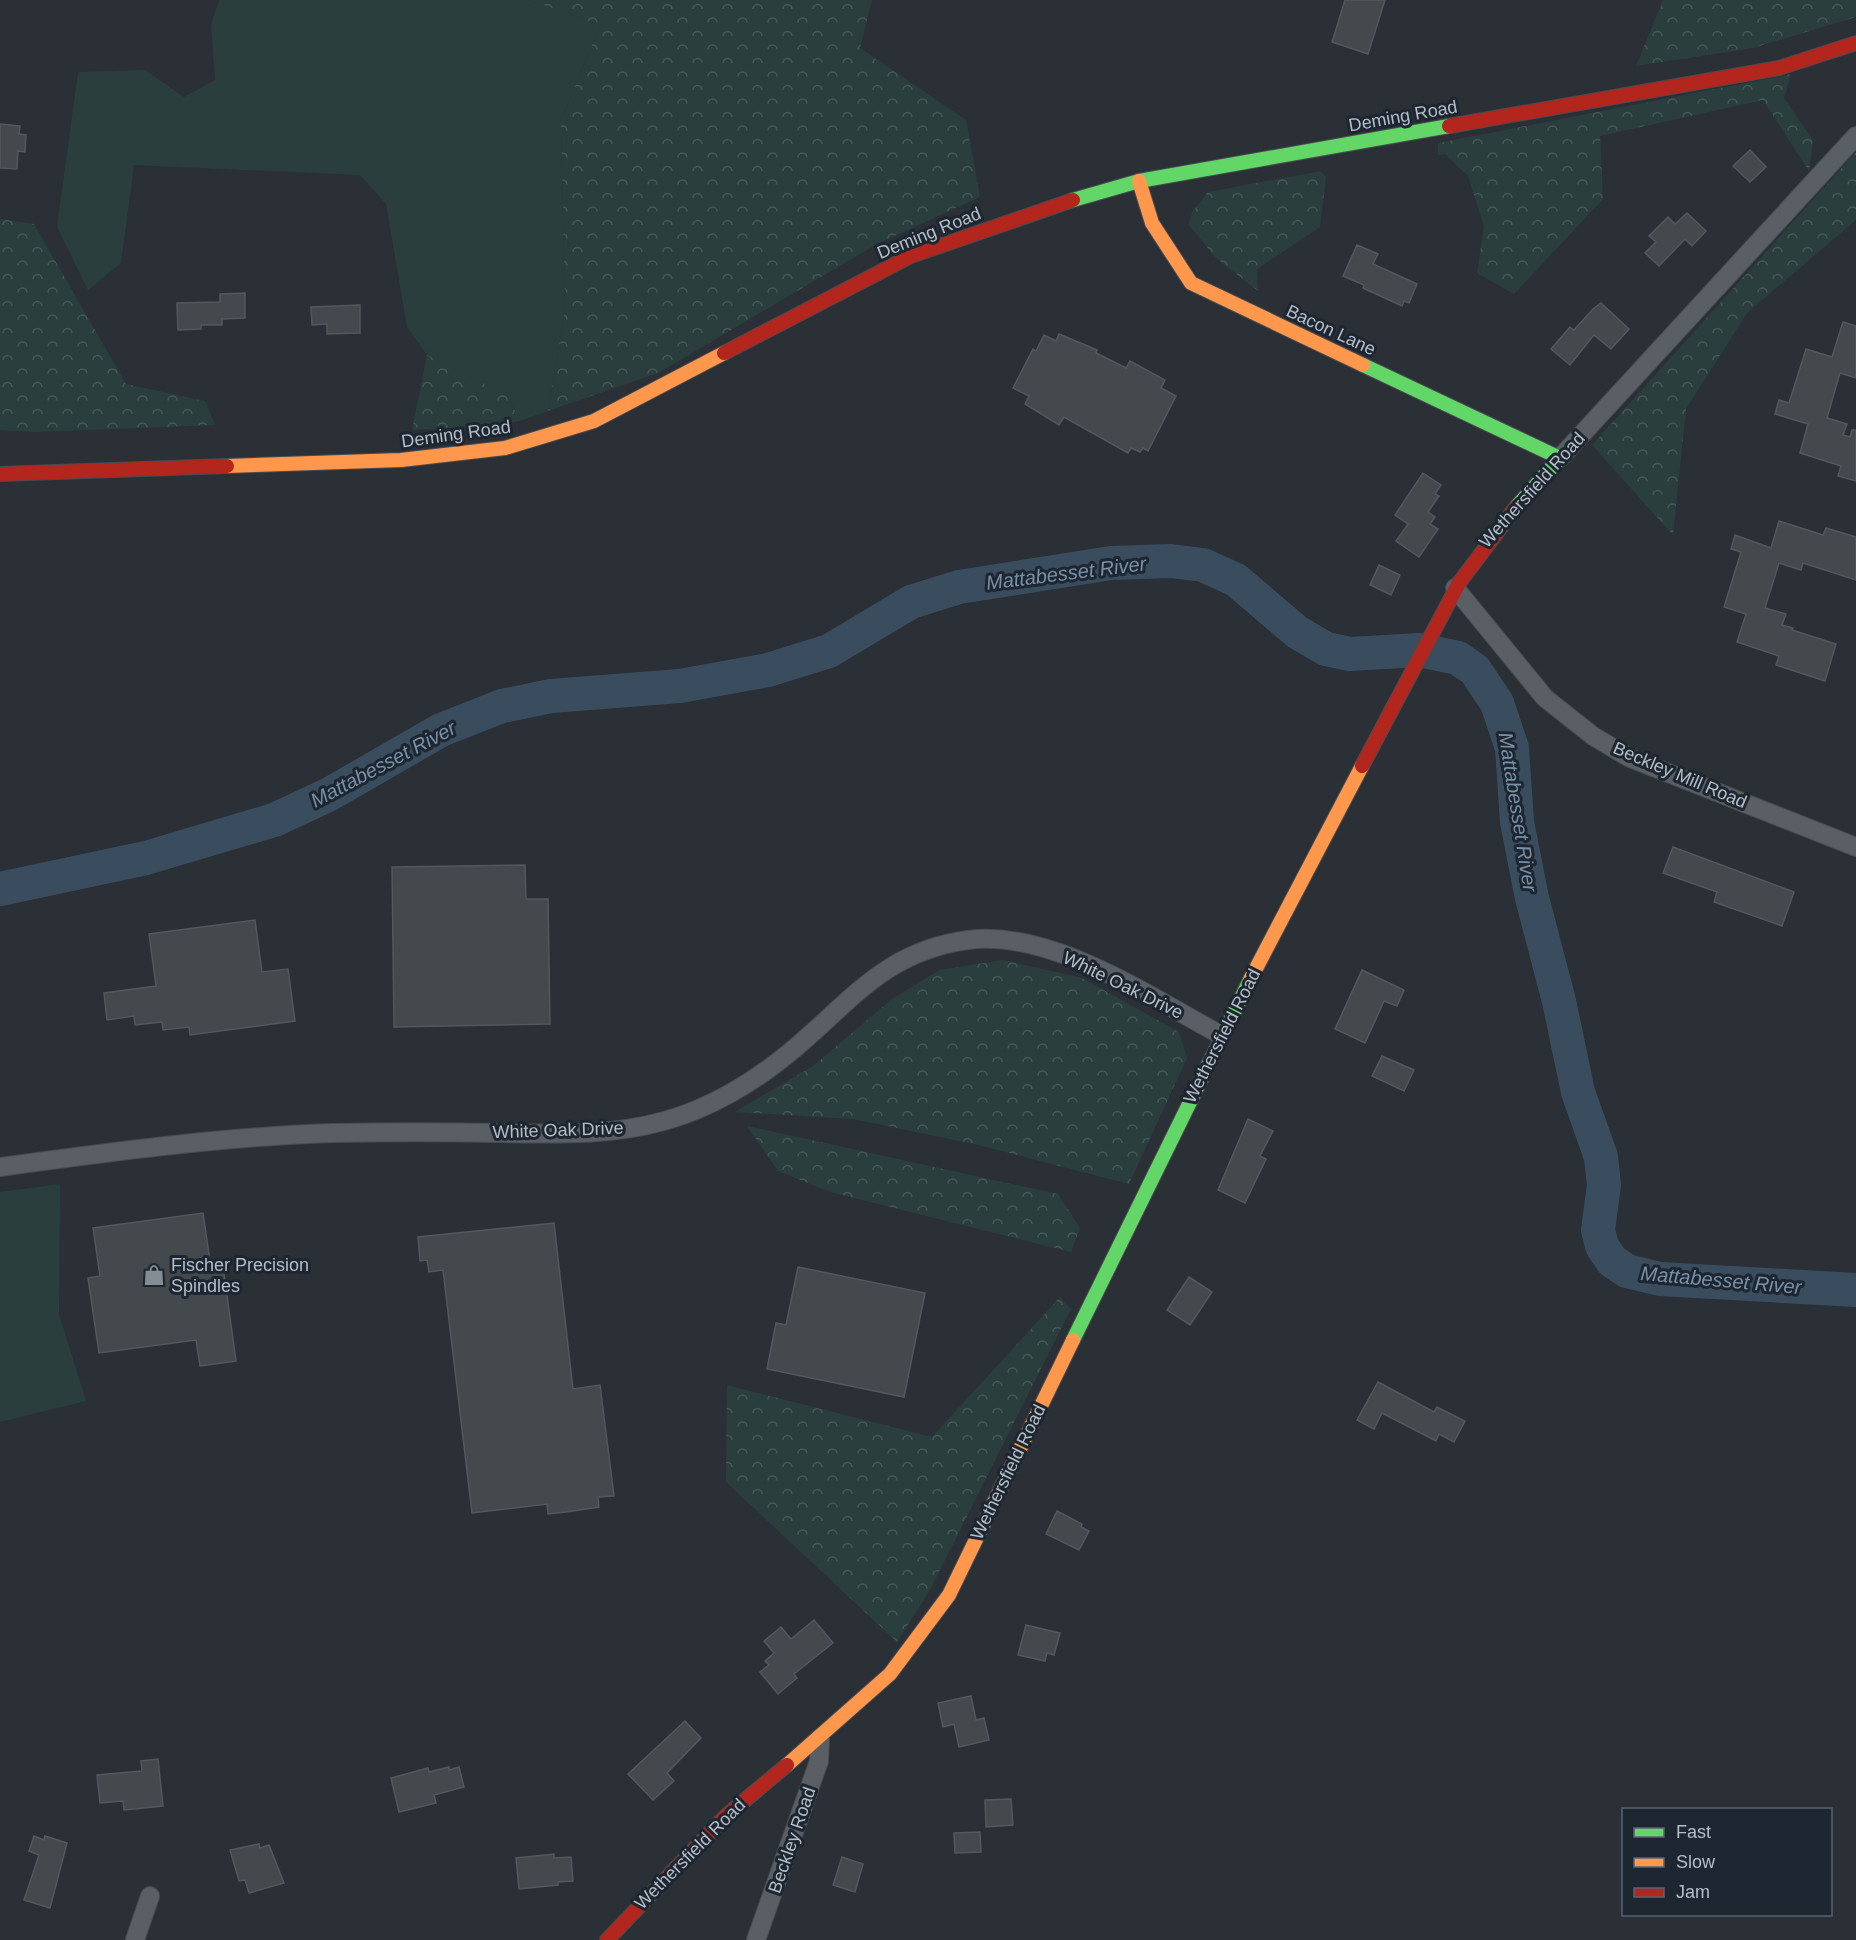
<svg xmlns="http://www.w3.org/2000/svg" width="1856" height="1940" font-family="Arial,sans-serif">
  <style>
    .grass { fill: #2a3e3e }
    .forest { fill: url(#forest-crowns) }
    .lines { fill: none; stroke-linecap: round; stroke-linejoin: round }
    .river { stroke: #3a4d5f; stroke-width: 34 }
    .building { fill: #44494e; stroke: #52585e; stroke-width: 1.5 }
    .street-casing { stroke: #484c51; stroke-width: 20 }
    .fast-casing { stroke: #484c51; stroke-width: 16 }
    .slow-casing { stroke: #484c51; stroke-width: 16 }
    .jam-casing { stroke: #484c51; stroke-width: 16 }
    .street { stroke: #5a5e65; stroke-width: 18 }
    .fast { stroke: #63d668; stroke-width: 14 }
    .slow { stroke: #ff974d; stroke-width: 14 }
    .jam { stroke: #b3261e; stroke-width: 14 }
    .labels { text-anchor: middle; stroke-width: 6; stroke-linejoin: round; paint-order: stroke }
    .street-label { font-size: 18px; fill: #b5bdc7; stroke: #1e2731 }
    .poi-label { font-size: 18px; fill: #b5bdc7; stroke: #1e2731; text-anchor: start }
    .water-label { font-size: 20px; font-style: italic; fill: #7791a8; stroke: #1e2731 }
  </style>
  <defs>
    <pattern id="forest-crowns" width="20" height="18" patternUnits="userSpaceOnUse" patternTransform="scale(1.5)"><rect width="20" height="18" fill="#2a3e3e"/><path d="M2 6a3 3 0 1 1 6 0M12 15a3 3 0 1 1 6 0" fill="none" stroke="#475858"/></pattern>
  </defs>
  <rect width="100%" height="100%" fill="#2a3036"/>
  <g class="grass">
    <path d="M219,0H529L600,25L561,121L565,309L548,411L520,421L507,395L427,355L407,327L386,204L360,175L134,165L121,263L88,290L57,227L78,72L145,70L184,97L215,80L211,25Z"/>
    <path d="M60,1184L59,1314L86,1401L0,1422V1192Z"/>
  </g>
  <g class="forest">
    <path d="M529,0H872L860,48L966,120L980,197L877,244L658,373L548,411L565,309L561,121L600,25Z"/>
    <path d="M1663,0H1856V17L1753,48L1636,66Z"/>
    <path d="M1791,74L1784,98L1813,140L1809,171L1763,100L1600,136L1603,199L1514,294L1477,273L1484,226L1468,176L1445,154L1438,155V143Z"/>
    <path d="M1856,152V220L1747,313L1686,409L1673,535L1592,445Z"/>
    <path d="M1321,171L1326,177L1320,227L1257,269L1258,291L1216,258L1189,225L1192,212L1208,192Z"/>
    <path d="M0,219L34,224L126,384L205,401L215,425L35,432L0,430Z"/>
    <path d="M427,355L507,395L520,421L487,426L412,430Z"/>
    <path d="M1003,960L1082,978L1179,1032L1187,1058L1129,1184L974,1144L853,1119L735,1112L813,1066L892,999L940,970Z"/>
    <path d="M747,1126L1058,1194L1080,1228L1071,1252L830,1192L778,1171Z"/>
    <path d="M1060,1297L1071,1309L931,1588L897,1642L726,1482L727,1385L932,1437Z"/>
  </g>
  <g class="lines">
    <path class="river" d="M0,889L146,858L274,820L328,795L441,730L502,706L551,696L680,686L768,670L829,651L911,602L959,587L1111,563L1171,561L1203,565L1236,580L1297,632L1326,649L1350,654L1419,650L1458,658L1475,670L1497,703L1512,748L1517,822L1532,898L1559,1001L1578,1092L1601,1157L1604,1185L1598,1230L1602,1246L1612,1261L1627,1271L1660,1279L1856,1290"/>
  </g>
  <g class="building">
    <path d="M1345,0H1385L1368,54L1332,42Z"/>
    <path d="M0,124L20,126L19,134L26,135L25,152L18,151L17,169L0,168Z"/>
    <path d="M1750,150L1766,167L1750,182L1733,166Z"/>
    <path d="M1687,213L1706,231L1692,246L1685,239L1659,266L1645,253L1656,242L1649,236L1668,217L1675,224Z"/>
    <path d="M1357,245L1378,254L1373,264L1417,284L1409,303L1404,301L1402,306L1363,288L1364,285L1343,276Z"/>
    <path d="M245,293V318L222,319V325H201V329L178,330L177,303L220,302V294Z"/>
    <path d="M1601,303L1629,329L1611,349L1594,335L1570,365L1551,349L1570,327L1574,330L1593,309Z"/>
    <path d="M360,305V333L327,334V324L312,325L311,307Z"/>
    <path d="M1843,322L1856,326V378L1840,373L1827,418L1847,424L1843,435L1850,437L1852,430H1856V481L1838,476L1841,466L1800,453L1808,424L1775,414L1779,400L1789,403L1806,349L1832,357Z"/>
    <path d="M1059,334L1097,350L1096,353L1126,368L1130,361L1165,380L1161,388L1176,396L1148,451L1143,448L1140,452L1131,448L1128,453L1064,417L1059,425L1025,404L1029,396L1013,388L1033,349L1036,351L1044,335L1056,341Z"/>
    <path d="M1423,473L1441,485L1435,494L1439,496L1428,512L1435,517L1430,524L1438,529L1419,557L1396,541L1408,524L1395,515Z"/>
    <path d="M1779,521L1823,535L1826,528L1856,537V580L1803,563L1801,570L1779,563L1765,608L1786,614L1782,625L1793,628L1792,630L1836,644L1825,681L1776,665L1779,656L1737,642L1746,614L1724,607L1741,552L1731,549L1735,535L1771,548Z"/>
    <path d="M1379,565L1400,575L1391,595L1370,585Z"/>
    <path d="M1673,847L1794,892L1782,926L1714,902L1717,892L1663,873Z"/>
    <path d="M525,865L526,899H548L550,1024L394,1027L392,867Z"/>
    <path d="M255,920L262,972L288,969L295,1021L190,1035L189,1027L163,1030L162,1022L135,1025L134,1016L107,1020L104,993L156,986L149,934Z"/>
    <path d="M1362,970L1404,990L1397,1006L1384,1001L1365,1043L1335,1029Z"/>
    <path d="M1382,1056L1414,1070L1404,1091L1372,1076Z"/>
    <path d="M1248,1119L1273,1131L1260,1156L1266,1159L1245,1203L1218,1190Z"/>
    <path d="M203,1213L210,1261L222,1259L236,1361L200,1366L196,1340L99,1353L88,1278L100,1276L93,1228Z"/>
    <path d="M554,1223L573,1389L600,1385L614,1496L598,1497L599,1507L566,1512L548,1514L547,1504L472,1513L443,1270L429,1272L427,1260L420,1261L418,1237Z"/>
    <path d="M798,1267L925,1293L904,1397L767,1369L776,1323L786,1325Z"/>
    <path d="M1189,1277L1212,1292L1190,1325L1167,1310Z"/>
    <path d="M1378,1382L1434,1412L1437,1407L1465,1421L1454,1442L1439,1434L1436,1441L1382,1413L1374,1429L1357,1420Z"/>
    <path d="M1057,1511L1082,1524L1081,1527L1089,1531L1079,1550L1046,1534Z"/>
    <path d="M814,1620L833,1643L794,1674L797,1678L778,1694L760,1672L769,1665L765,1661L774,1653L764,1641L781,1627L791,1639Z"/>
    <path d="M1026,1625L1060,1633L1054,1655L1047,1653L1045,1661L1018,1655Z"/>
    <path d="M971,1696L976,1720L984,1718L989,1740L959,1747L954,1724L943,1727L938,1703Z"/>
    <path d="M685,1721L701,1738L667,1773L674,1781L653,1800L628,1774Z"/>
    <path d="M158,1759L163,1806L124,1810L123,1801L100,1803L97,1775L142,1771L141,1761Z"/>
    <path d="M449,1767V1770L459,1767L464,1787L434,1795L436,1803L399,1812L391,1778L428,1768L429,1772Z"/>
    <path d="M1011,1799L1013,1825L986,1827L985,1800Z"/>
    <path d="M980,1832L981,1852L955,1853L954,1833Z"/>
    <path d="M34,1836L44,1840L45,1836L67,1843L50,1908L24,1900L39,1855L29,1851Z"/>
    <path d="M259,1844L260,1848L269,1845L284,1883L249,1893L245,1880L239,1881L230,1850Z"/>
    <path d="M554,1854V1858L571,1857L573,1881L558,1882V1885L519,1889L516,1858Z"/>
    <path d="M842,1857L863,1864L855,1892L833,1885Z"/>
  </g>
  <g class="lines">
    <defs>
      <g id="street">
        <path d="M1560,458L1856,136"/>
        <path d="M1455,588L1545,698L1593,736L1630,758L1856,847"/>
        <path d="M0,1167C110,1152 220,1137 332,1133C388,1132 445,1132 502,1133C555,1134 611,1136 664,1121C709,1109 754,1082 789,1053C850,1003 884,951 968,940C1051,929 1150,997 1221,1035"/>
        <path d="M135,1940L150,1896"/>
        <path d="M756,1940L819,1761L820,1738"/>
      </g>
      <g id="fast">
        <path d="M1073,200L1139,181L1449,126"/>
        <path d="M1363,365L1560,458L1517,506"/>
        <path d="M1073,1340L1251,978"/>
      </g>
      <g id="slow">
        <path d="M1139,181L1152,223L1191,283L1363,365"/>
        <path d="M227,466L401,460L505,448L594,421L724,353"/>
        <path d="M1251,978L1362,766"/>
        <path d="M787,1765L890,1674L949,1595L1073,1340"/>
      </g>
      <g id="jam">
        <path d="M1449,126L1779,68L1856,43"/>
        <path d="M724,353L911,256L1073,200"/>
        <path d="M0,474L227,466"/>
        <path d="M1362,766L1459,583L1517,506"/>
        <path d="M607,1940L726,1816L787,1765"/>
      </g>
    </defs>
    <use href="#street" class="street-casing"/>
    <use href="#fast" class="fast-casing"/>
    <use href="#slow" class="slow-casing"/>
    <use href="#jam" class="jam-casing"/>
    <use href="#street" class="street"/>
    <use href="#fast" class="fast"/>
    <use href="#slow" class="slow"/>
    <use href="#jam" class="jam"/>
  </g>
  <defs>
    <symbol id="shop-bare" viewBox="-9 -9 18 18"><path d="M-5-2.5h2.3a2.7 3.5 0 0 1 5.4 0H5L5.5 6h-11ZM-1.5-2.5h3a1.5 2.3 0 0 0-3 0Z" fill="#848c94" stroke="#1e2731" stroke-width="2.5" paint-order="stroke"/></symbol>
  </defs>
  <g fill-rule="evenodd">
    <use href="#shop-bare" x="139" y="1260" width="30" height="30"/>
  </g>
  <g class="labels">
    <g class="street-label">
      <text transform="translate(1403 116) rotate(-10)" y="6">Deming Road</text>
      <text transform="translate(929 233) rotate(-22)" y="6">Deming Road</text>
      <text transform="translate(1331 330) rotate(25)" y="6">Bacon Lane</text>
      <text transform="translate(456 434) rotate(-8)" y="6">Deming Road</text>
      <text transform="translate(1532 490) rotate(-48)" y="6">Wethersfield Road</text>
      <text transform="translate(1680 775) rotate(23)" y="6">Beckley Mill Road</text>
      <text transform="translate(1123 985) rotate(26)" y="6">White Oak Drive</text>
      <text transform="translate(1222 1036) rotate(-63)" y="6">Wethersfield Road</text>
      <text transform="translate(558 1130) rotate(-2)" y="6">White Oak Drive</text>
      <text transform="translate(1008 1472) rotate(-64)" y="6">Wethersfield Road</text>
      <text transform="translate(792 1840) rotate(-71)" y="6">Beckley Road</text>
      <text transform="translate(690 1854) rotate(-45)" y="6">Wethersfield Road</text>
    </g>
    <g class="poi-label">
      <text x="171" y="1271">Fischer Precision<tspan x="171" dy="21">Spindles</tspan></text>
    </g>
    <g class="water-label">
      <text transform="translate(1066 573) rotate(-7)" y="7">Mattabesset River</text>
      <text transform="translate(383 764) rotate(-28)" y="7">Mattabesset River</text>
      <text transform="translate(1518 812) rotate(81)" y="7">Mattabesset River</text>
      <text transform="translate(1721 1280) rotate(5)" y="7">Mattabesset River</text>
    </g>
  </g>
  <rect x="1622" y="1808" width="210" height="108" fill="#1e2731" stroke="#5a636d" stroke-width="1.5"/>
  <rect x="1634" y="1828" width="30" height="9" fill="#63d668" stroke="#5a636d" stroke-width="1.5"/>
  <text x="1676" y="1838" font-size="18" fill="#b5bdc7">Fast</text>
  <rect x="1634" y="1858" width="30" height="9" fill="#ff974d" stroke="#5a636d" stroke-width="1.5"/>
  <text x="1676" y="1868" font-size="18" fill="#b5bdc7">Slow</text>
  <rect x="1634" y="1888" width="30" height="9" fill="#b3261e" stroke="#5a636d" stroke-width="1.5"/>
  <text x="1676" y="1898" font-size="18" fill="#b5bdc7">Jam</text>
</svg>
